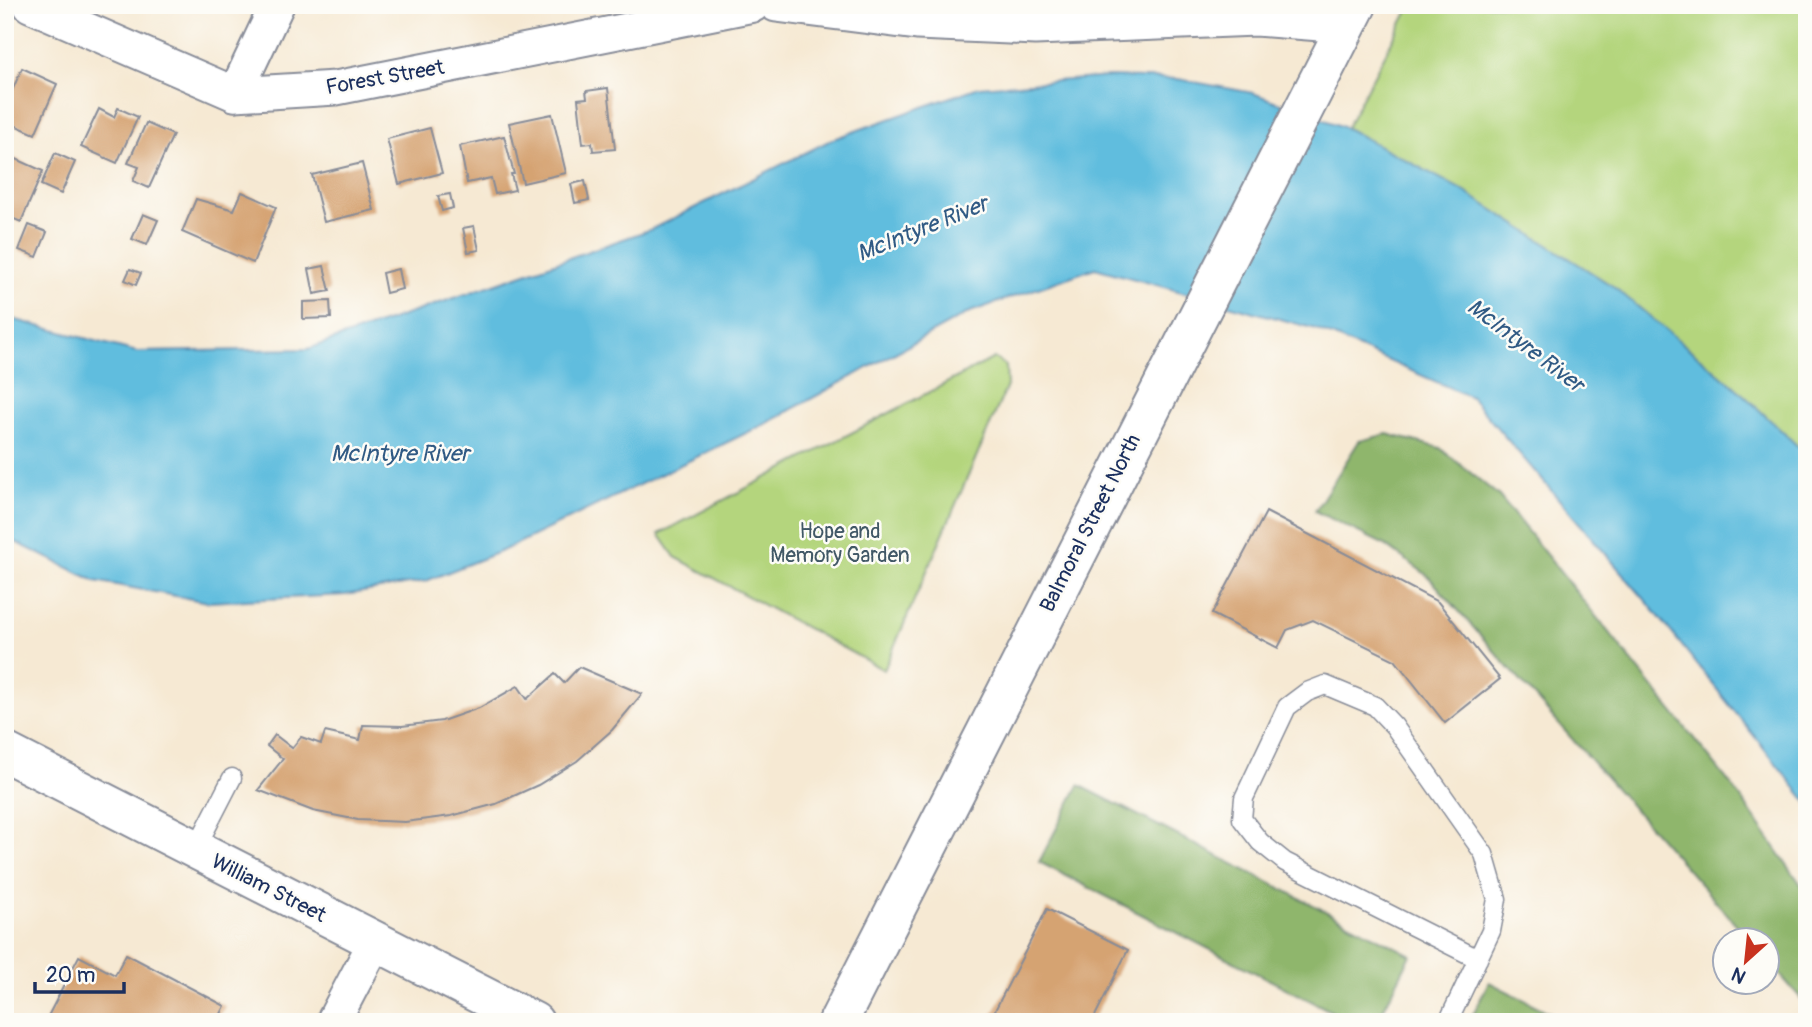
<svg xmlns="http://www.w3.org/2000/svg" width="1812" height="1027" font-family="Pangolin,sans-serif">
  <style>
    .green { fill: #b4d57d; stroke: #68826e; stroke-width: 2 }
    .forest { fill: #8fb66c; stroke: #557265; stroke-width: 2 }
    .water { fill: #60bdde; stroke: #3e769e; stroke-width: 2 }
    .building { fill: #d5a372 }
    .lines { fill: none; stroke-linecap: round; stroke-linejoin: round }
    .lane-casing { stroke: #888c98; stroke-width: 21 }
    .street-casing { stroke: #888c98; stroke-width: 37 }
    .secondary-casing { stroke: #888c98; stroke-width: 42 }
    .lane { stroke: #fff; stroke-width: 18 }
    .street { stroke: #fff; stroke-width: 33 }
    .secondary { stroke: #fff; stroke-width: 38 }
    .labels { text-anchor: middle; stroke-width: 5; stroke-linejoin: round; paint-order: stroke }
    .street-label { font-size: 21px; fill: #1b2f5e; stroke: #fdfcf7 }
    .park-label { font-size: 21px; fill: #415866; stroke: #fdfcf7 }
    .water-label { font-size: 23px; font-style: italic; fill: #305a84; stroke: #fdfcf7 }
  </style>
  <rect width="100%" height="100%" fill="#fdfcf7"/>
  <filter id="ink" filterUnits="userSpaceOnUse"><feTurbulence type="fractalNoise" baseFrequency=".0143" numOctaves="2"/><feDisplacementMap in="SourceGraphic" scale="14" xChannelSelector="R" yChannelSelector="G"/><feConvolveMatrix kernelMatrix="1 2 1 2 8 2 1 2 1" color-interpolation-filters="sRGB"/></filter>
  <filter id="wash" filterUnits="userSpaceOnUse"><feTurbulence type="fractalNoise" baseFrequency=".00686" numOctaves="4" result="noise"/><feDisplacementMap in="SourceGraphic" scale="28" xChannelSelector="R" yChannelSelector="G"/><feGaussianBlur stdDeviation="1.57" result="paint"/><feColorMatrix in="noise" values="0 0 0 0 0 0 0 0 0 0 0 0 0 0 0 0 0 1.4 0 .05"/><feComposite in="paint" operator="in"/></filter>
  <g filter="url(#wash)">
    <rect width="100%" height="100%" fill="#f6e9d3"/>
    <g class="green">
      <path d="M1411,5H1807V455L1734,386L1614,287L1462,190L1346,128Z"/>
      <path d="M994,358L1006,366L1007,386L884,670L675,557L659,534Z"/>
    </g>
    <g class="forest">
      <path d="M1387,434L1440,448L1499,496L1733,787L1807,893V1005L1767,960L1766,940L1749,939L1427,575L1385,545L1315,511L1359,441Z"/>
      <path d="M1079,785L1411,955L1377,1022H1352L1039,862Z"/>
      <path d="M1489,982L1568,1022H1469Z"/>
    </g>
    <path class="water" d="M1109,77L1178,79L1253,93L1346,128L1462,190L1614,287L1734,386L1807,455V802L1647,602L1471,397L1316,329L1095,268L970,312L765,424L504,550L426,581L345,595L208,602L95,581L5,537V317L137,352L308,349L652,229L833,139L979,87Z"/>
    <g id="blocks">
      <g class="building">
        <path d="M22,68L57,84L35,134L5,121V107Z"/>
        <path d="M608,88L615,149L593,151L592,143L583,144L578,99L587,98L586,91Z"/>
        <path d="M118,108L138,117L117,163L81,147L99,109L114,117Z"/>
        <path d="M552,114L566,173L523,183L509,123Z"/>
        <path d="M146,123L173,135L149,188L133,181L139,167L128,163Z"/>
        <path d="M430,128L442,173L399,184L387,139Z"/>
        <path d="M504,136L514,174H511L515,190L495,194L491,178L467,183L460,146Z"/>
        <path d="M55,153L75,162L61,194L41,185Z"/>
        <path d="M14,158L43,171L21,222L5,215V177Z"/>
        <path d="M362,163L374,210L324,222L312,175Z"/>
        <path d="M585,181L589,200L575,203L571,184Z"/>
        <path d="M242,192L276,207L253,263L182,232L196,199L234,210Z"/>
        <path d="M450,194L453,208L442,211L438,196Z"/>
        <path d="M143,214L158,220L147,245L132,239Z"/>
        <path d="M29,225L47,232L37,257L19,250Z"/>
        <path d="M474,226L479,250L468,252L463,228Z"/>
        <path d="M324,266L330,291L314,294L309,269Z"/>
        <path d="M130,269L141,273L136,285L125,280Z"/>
        <path d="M398,269L402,289L386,293L382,273Z"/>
        <path d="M330,301L331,318L303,319V302Z"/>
        <path d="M1266,512L1438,602L1500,679L1445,723L1395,660L1313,620L1287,630L1278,648L1212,614Z"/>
        <path d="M579,667L642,694L612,730L577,761L538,785L496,804L451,816L405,822L358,820L313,811L258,790L283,759L267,746L275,735L292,748L301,737L321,744L325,732L360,740L363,725L402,726L442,721L479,708L518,686L527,699L555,674L564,683Z"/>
        <path d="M1047,909L1128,950L1092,1022H989Z"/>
        <path d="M126,954L225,1006L217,1022H45L79,956L115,975Z"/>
      </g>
    </g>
  </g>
  <g filter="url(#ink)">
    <use href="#blocks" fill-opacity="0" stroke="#888c98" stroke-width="2"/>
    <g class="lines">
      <defs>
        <g id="lane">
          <path d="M195,850L232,778"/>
          <path d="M1448,1022L1491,931L1497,899L1484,854L1394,726L1375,706L1325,685L1307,692L1287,707L1244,798L1242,819L1260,842L1285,862L1478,959"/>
        </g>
        <g id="street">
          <path d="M30,5L235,94L336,88L753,5"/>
          <path d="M776,5L917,23L1035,28L1256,19L1346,26"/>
          <path d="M235,94L277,5"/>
          <path d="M333,1022L375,942"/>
        </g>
        <g id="secondary">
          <path d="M5,752L534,1022"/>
          <path d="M838,1022L1357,5"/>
        </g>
      </defs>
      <use href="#lane" class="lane-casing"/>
      <use href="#street" class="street-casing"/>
      <use href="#secondary" class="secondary-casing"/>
      <use href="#lane" class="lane"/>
      <use href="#street" class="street"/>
      <use href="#secondary" class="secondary"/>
    </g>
  </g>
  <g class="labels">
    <g class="street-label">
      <text transform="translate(385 77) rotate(-10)" y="7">Forest Street</text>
      <text transform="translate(1090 523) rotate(-63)" y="7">Balmoral Street North</text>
      <text transform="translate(269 888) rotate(27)" y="7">William Street</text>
    </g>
    <g class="park-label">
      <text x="840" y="538">Hope and<tspan x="840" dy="24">Memory Garden</tspan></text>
    </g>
    <g class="water-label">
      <text transform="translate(922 228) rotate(-22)" y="8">McIntyre River</text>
      <text transform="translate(1526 345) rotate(37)" y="8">McIntyre River</text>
      <text x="400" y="461">McIntyre River</text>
    </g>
  </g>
  <rect width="1812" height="1027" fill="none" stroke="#fdfcf7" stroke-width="28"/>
  <g transform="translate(1746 961) rotate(207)"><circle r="33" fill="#fdfcf7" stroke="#a3aaba" stroke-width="2"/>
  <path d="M0-5L12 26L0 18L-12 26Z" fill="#c8321e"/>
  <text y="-10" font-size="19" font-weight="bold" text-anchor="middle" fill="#1b2f5e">N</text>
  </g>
  <path d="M35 982v10h89v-10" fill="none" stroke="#1b2f5e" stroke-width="3.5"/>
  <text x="46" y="982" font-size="21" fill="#1b2f5e" stroke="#fdfcf7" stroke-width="5" paint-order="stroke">20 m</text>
</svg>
